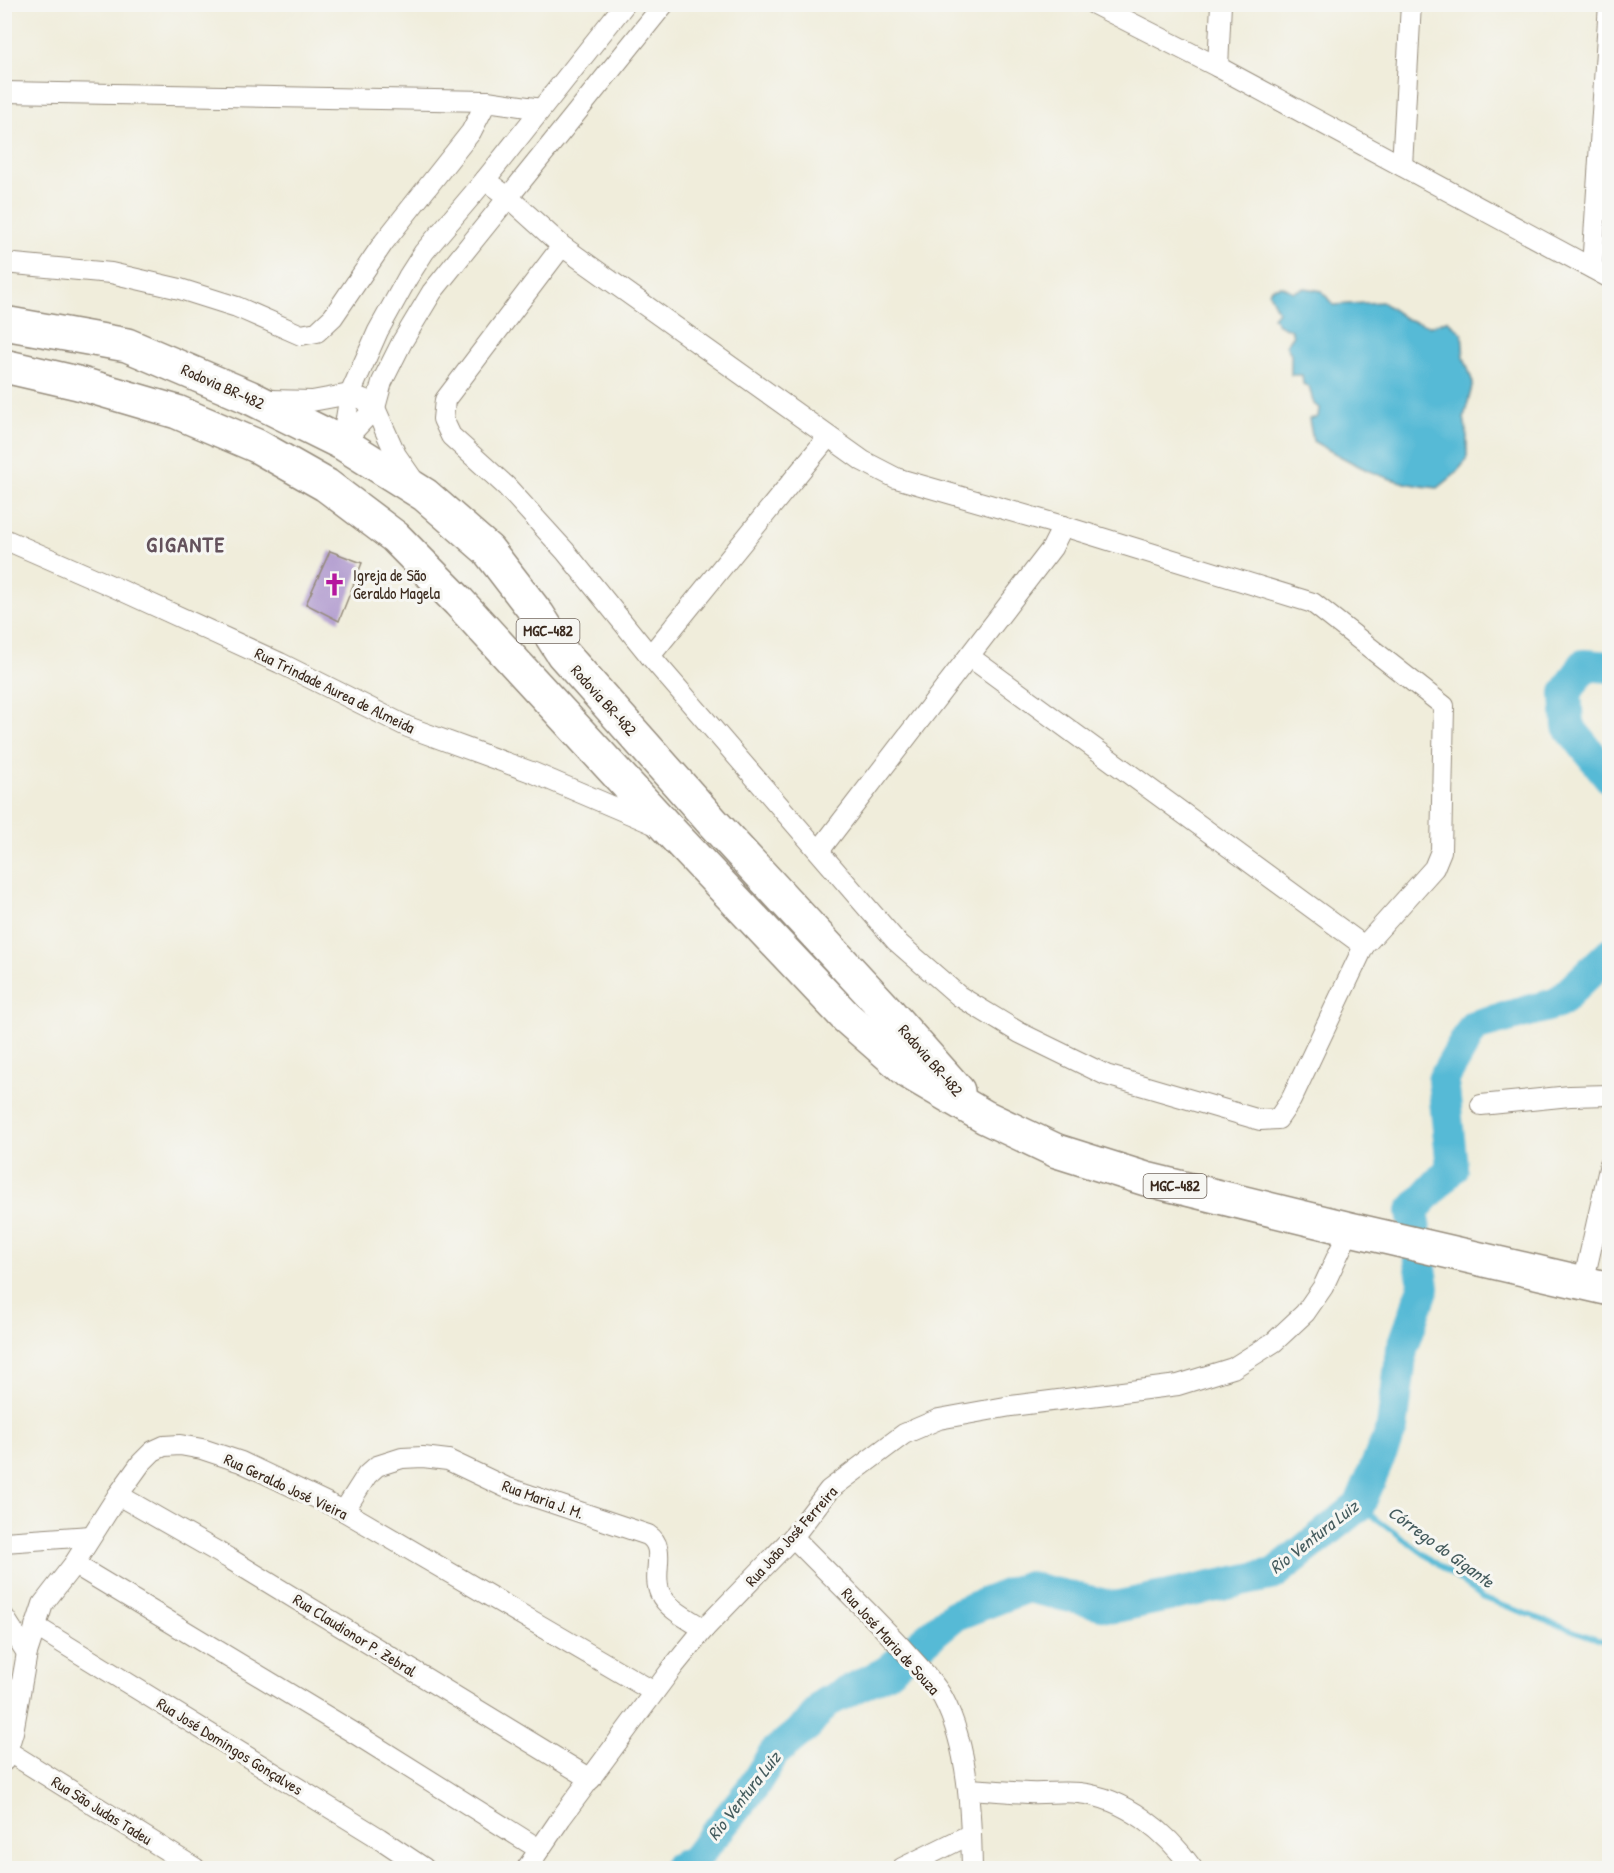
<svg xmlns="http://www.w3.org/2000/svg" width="1614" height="1873" font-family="'Patrick Hand',sans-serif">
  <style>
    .water { fill: #57bad6; stroke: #49727a; stroke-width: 1.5 }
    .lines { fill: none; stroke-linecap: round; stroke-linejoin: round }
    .stream { stroke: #57bad6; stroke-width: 5 }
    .river { stroke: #57bad6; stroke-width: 32 }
    .building { fill: #b19bcf }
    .street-casing { stroke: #968c7c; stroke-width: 22 }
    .highway-casing { stroke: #968c7c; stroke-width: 36 }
    .street { stroke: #fff; stroke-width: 20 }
    .highway { stroke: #fff; stroke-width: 33 }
    .labels { text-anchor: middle; stroke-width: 6; stroke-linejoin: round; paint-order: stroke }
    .shield { fill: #f6f6f2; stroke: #73675e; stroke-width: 1.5 }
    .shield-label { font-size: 15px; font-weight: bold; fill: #3b2a1e }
    .street-label { font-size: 16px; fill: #3b2a1e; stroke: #f6f6f2 }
    .poi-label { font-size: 16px; fill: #3b2a1e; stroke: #f6f6f2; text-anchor: start }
    .water-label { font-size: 18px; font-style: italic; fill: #455c5e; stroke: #f6f6f2 }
    .district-label { font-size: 22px; font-weight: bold; letter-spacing: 1.5px; fill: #64525c; stroke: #f6f6f2 }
  </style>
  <rect width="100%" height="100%" fill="#f6f6f2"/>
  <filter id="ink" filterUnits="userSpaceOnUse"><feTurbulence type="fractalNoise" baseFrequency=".0167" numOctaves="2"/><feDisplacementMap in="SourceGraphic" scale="12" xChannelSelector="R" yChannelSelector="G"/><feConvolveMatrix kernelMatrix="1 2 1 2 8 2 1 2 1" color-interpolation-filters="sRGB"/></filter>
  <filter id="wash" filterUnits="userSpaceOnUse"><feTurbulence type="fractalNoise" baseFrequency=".008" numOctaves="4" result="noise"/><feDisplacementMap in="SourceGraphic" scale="24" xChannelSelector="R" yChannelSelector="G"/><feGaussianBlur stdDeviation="1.35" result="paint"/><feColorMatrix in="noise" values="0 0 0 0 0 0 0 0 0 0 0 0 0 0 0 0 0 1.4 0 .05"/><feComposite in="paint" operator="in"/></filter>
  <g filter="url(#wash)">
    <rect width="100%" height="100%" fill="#f0eddb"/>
    <path class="water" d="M1282,286L1293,292L1305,288L1322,291L1333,305L1382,302L1406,319L1430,326L1447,320L1462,333L1464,357L1473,383L1464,417L1467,436V460L1454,475L1438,488C1386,484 1357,466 1313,441L1309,419L1318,417L1319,408L1314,404L1309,387L1303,384L1302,375H1291V354L1286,345L1293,336L1291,330L1278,324L1273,317L1278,311L1269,293L1271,288Z"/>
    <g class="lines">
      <path class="stream" d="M1359,1506L1483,1598L1610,1644"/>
      <g class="river">
        <path d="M1610,667L1584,665L1566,693L1568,726L1610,778"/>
        <path d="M678,1868L693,1861L753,1787L774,1753L808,1725L825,1703L886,1672L955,1615L1027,1587L1115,1607L1274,1574L1359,1506L1392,1428L1402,1349L1424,1287L1412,1211L1452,1168L1443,1080L1474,1026L1558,1003L1610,953"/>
      </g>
    </g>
    <g id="blocks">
      <path class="building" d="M330,551L362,563L339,621L306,604Z"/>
    </g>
  </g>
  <g filter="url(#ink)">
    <use href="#blocks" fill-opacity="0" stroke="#968c7c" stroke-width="1.5"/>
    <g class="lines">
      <defs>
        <g id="street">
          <path d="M1094,4L1218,67L1610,278"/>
          <path d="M1218,67L1221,4"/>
          <path d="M4,92L487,101L541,109"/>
          <path d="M1402,166L1411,4"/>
          <path d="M485,180L509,198L562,246L863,461L896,478L1063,526L1313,603L1444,706L1441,851L1434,868L1364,946L1291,1100L1278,1119L1260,1120L1106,1075L1020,1033L959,996L896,941L650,656L565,551L506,486L451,436L443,419L445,400L562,246"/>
          <path d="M4,263L111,273L180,289L237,307L301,335L317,332L333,317L384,242L471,132L487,101"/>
          <path d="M1592,268L1609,4"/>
          <path d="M270,400L312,401L350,394L363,399L375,408L396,455L414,481"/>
          <path d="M342,443L375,408L382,382L402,342L432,292L664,4"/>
          <path d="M342,443L350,394L378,331L408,277L424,252L485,180L625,4"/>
          <path d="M4,539L114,587L280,663L408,727L534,773L656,825"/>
          <path d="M650,656L828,437"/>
          <path d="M970,657L1364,946"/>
          <path d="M819,851L1052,548L1063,526"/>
          <path d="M1481,1105L1570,1096L1610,1095"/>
          <path d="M1583,1284L1610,1164"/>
          <path d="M118,1495L230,1559L591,1779"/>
          <path d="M344,1511L367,1475L377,1466L402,1458L423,1457L448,1460L505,1487L648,1535C668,1548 651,1573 660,1593C667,1609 690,1620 704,1629"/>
          <path d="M793,1537C829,1574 867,1610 902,1648C916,1664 933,1680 943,1698C969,1747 971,1814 972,1868"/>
          <path d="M4,1542L91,1536"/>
          <path d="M74,1564L359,1736L539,1849"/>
          <path d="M4,1617L27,1653"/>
          <path d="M35,1626L379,1838L424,1868"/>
          <path d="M9,1752L195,1868"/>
          <path d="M4,1761L13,1732L27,1653L43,1604L74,1564L118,1495L141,1463L153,1451L164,1446L180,1445L202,1449L241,1462L344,1511L654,1692"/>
          <path d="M968,1789C988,1790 1008,1792 1028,1793C1045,1794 1063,1791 1079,1793C1125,1798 1167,1832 1192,1868"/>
          <path d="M527,1868L561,1818L673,1667L704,1629L793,1537L829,1490L904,1434L939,1419L1011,1406L1178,1385L1233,1368L1274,1342L1305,1313L1323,1287L1350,1229"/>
          <path d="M902,1868L971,1834"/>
        </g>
        <g id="highway">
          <path d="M4,323L127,345L249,397L342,443L425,495L488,550L538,615L563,654L716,826L889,1013L958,1091"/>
          <path d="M4,366L78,383L177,412L257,446L326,485L395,537L459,602L670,831L846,1017L910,1073L985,1117L1057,1151L1146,1179L1350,1229L1610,1289"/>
        </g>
      </defs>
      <use href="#street" class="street-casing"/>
      <use href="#highway" class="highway-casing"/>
      <use href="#street" class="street"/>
      <use href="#highway" class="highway"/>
    </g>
  </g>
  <defs>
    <symbol id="church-bare" viewBox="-9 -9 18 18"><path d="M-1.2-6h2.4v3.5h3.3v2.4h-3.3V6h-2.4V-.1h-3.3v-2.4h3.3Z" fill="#b5179e" stroke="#f6f6f2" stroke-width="2.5" paint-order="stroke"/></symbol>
  </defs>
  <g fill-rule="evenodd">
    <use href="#church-bare" x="318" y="568" width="33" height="33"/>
  </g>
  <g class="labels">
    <g class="shield">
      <rect x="516.5" y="619" width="63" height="24" rx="4.5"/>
      <rect x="1143.5" y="1174" width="63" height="24" rx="4.5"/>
    </g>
    <g class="shield-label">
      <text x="548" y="636">MGC-482</text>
      <text x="1175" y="1191">MGC-482</text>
    </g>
    <g class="street-label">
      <text transform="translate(223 386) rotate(24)" y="6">Rodovia BR-482</text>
      <text transform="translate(335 690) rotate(26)" y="6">Rua Trindade Aurea de Almeida</text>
      <text transform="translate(604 700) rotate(48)" y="6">Rodovia BR-482</text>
      <text transform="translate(931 1060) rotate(49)" y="6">Rodovia BR-482</text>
      <text transform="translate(286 1486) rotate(25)" y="6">Rua Geraldo José Vieira</text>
      <text transform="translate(543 1499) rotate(20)" y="6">Rua Maria J. M.</text>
      <text transform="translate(791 1536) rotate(-48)" y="6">Rua João José Ferreira</text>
      <text transform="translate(355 1635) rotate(32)" y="6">Rua Claudionor P. Zebral</text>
      <text transform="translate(891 1641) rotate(48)" y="6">Rua José Maria de Souza</text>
      <text transform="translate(230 1746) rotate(32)" y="6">Rua José Domingos Gonçalves</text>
      <text transform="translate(102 1810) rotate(32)" y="6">Rua São Judas Tadeu</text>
    </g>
    <g class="poi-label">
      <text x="353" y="581">Igreja de São<tspan x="353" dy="18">Geraldo Magela</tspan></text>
    </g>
    <g class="water-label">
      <text transform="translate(1314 1537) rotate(-38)" y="6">Rio Ventura Luiz</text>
      <text transform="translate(1441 1547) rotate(36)" y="6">Córrego do Gigante</text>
      <text transform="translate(744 1796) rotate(-52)" y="6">Rio Ventura Luiz</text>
    </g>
    <g class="district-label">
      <text x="186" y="552">GIGANTE</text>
    </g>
  </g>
  <rect width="1614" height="1873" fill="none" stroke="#f6f6f2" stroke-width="24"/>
</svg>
